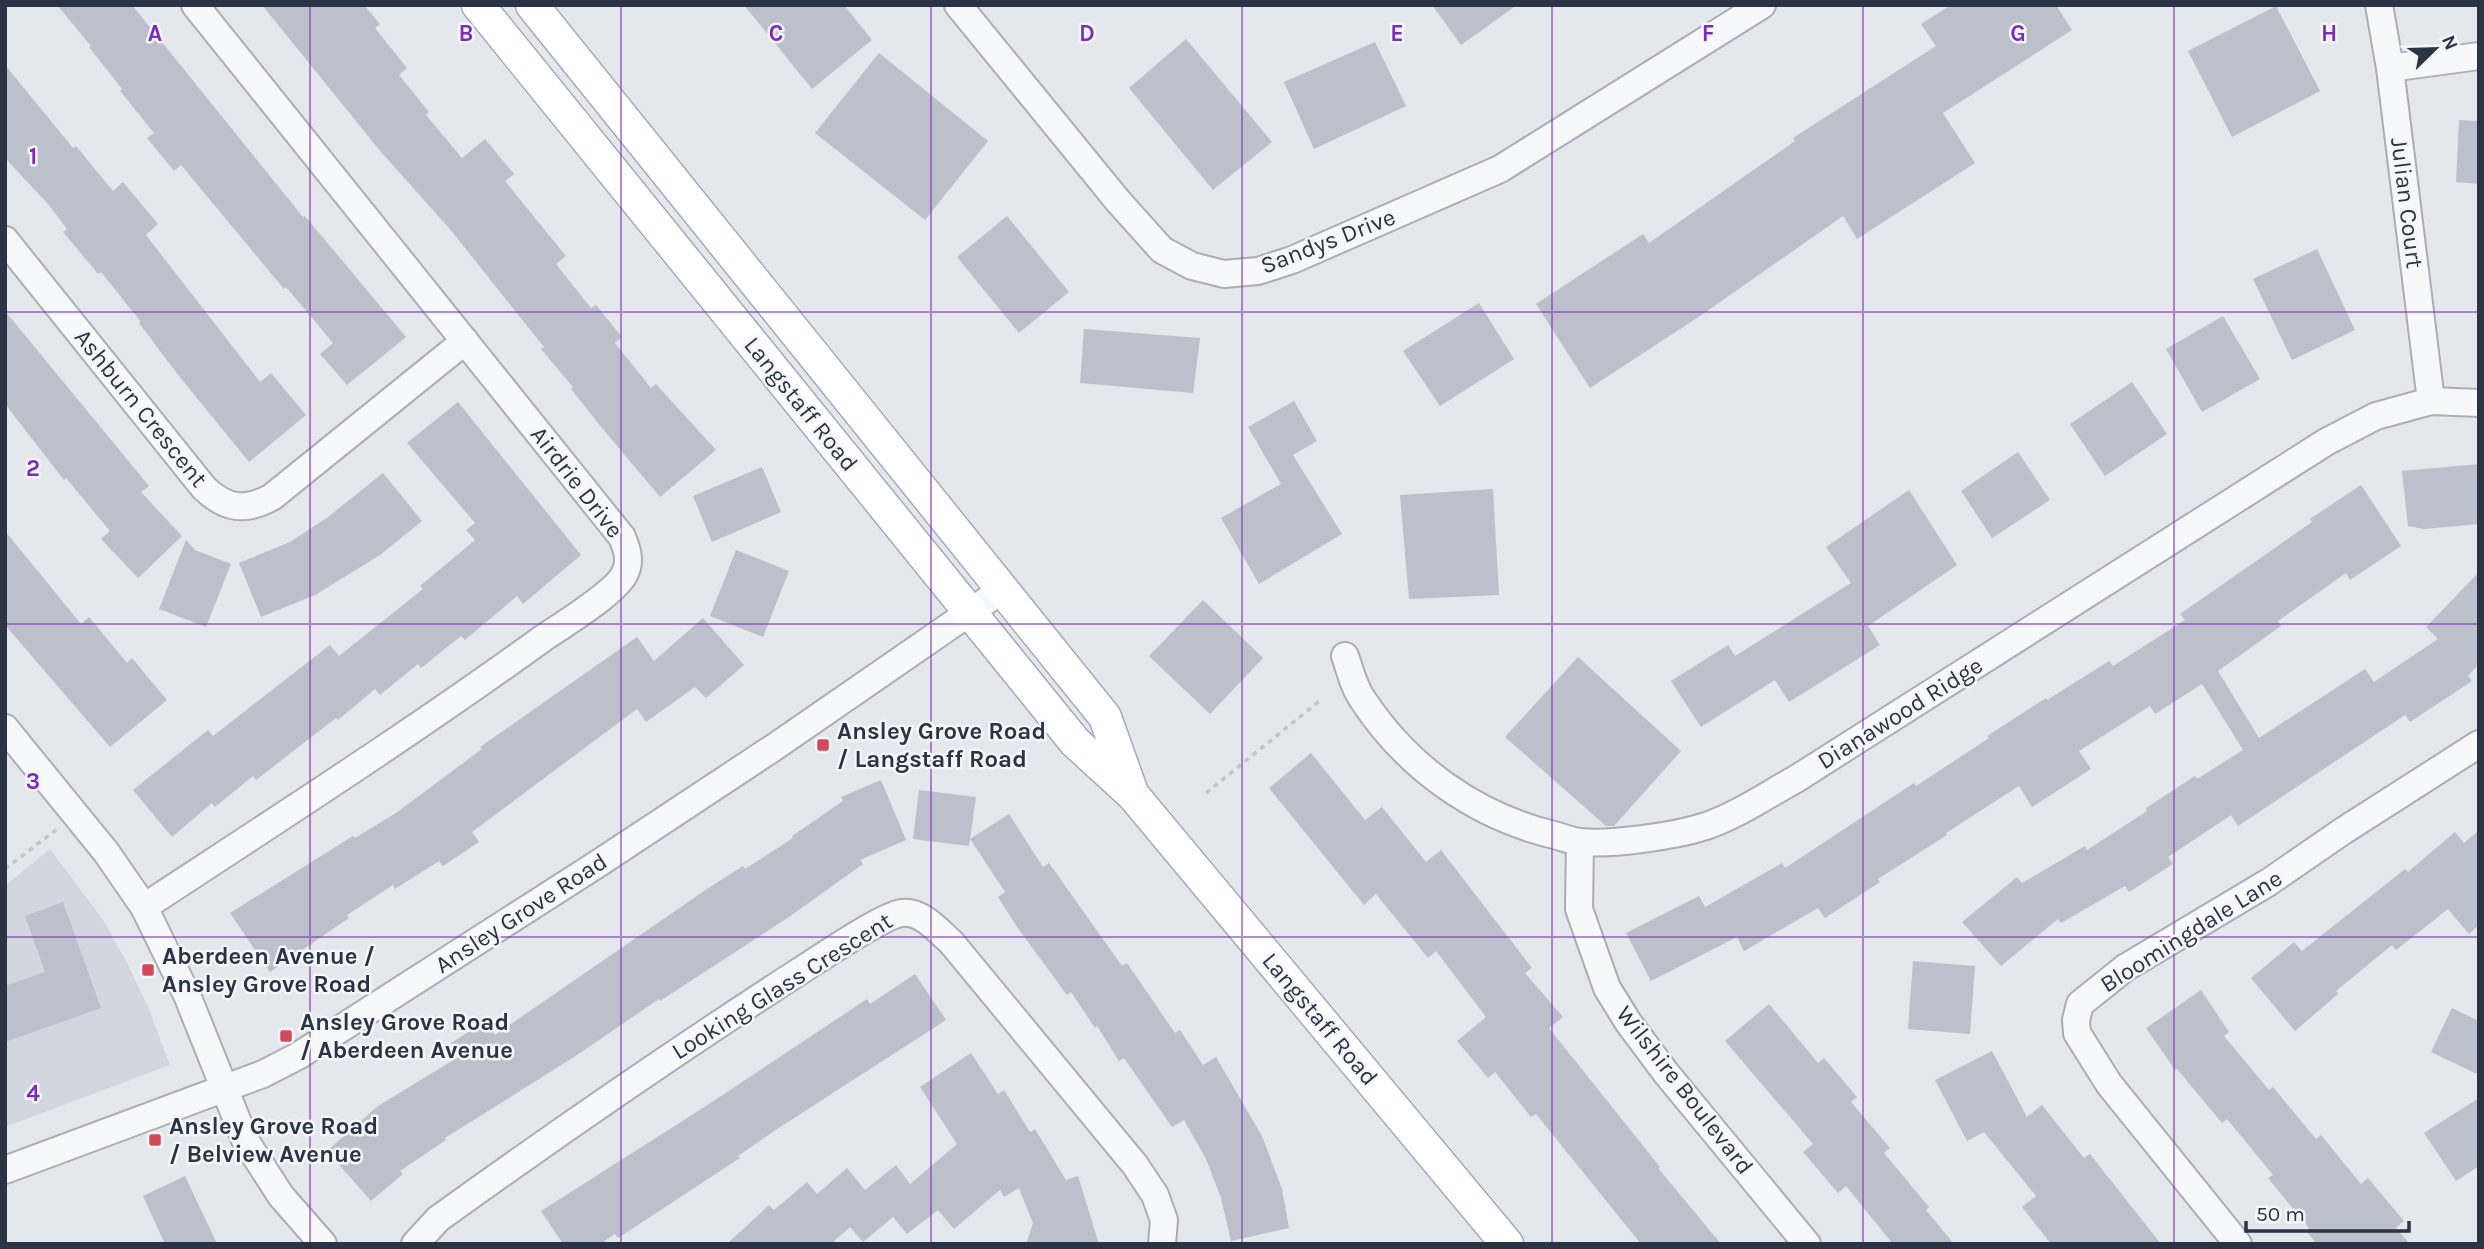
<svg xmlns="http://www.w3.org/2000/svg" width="2484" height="1249" font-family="Karla,sans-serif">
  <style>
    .built { fill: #d2d6de }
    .building { fill: #bbc0ca }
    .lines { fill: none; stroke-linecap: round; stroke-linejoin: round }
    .minor-casing { stroke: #a9aeb7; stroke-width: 30 }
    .major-casing { stroke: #a3abb8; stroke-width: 35 }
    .path { stroke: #c2c5cb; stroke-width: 3.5; stroke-dasharray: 5 5; stroke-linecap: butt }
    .minor { stroke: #f7f8fa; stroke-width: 26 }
    .major { stroke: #fff; stroke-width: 32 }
    .grid { fill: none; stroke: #7b2cbf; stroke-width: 2; stroke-opacity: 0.55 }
    .poi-dot { fill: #d1495b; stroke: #f4f6f9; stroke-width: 2.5 }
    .labels { text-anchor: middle; stroke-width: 5; stroke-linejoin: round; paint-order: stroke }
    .street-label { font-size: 24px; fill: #2b3445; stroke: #f4f6f9 }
    .poi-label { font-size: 24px; font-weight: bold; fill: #2b3445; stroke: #f4f6f9; text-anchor: start }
    .grid-label { font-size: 23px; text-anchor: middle; font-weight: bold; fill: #7b2cbf; stroke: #f4f6f9; stroke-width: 5; stroke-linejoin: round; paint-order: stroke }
  </style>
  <rect width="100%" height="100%" fill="#e4e7ec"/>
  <path class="built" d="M50,849L103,920L126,961L148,1007L170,1065L5,1127V886Z"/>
  <g class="building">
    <path d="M57,5H132L303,217L305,216L406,337L347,385L320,354L333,343L286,287L284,289L181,165L174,171L147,138L154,133L120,91L122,89L89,47L91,46Z"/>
    <path d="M262,5H364L380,24L375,28L407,68L399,75L429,112L426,115L462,158L485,139L514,174L505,181L566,256L556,264L591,308L596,305L622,337L615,343L651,388L656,384L716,450L660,497L602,428L571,389L573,387L541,349L544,347L449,228L381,152Z"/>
    <path d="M744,5H844L872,40L812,89Z"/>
    <path d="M1432,5H1517L1461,45Z"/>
    <path d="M1951,5H2056L2072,30L1943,113L1975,163L1857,239L1843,216L1703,314L1590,388L1536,304L1643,234L1649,243L1795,141L1793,138L1936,46L1921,24Z"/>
    <path d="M2276,6L2320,91L2232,137L2188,51Z"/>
    <path d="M1186,39L1272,142L1213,190L1129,88Z"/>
    <path d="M1375,42L1406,106L1314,149L1284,82Z"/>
    <path d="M879,53L988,141L925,220L815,133Z"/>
    <path d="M5,65L73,148L76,146L113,191L123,182L158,224L146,235L260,382L271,373L306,415L249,462L175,371L139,323L141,322L101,272L98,274L63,232L67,229L48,204L5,158Z"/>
    <path d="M2459,120L2479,121V184L2456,182Z"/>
    <path d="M1007,216L1069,292L1019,333L957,257Z"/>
    <path d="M2317,249L2355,330L2292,360L2253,279Z"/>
    <path d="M1479,303L1514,359L1440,406L1403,351Z"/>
    <path d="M5,311L149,486L141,492L182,536L138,578L101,539L110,531L66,478L64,480L5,404Z"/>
    <path d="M2223,316L2260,379L2202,412L2166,349Z"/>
    <path d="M1084,329L1200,338L1193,393L1080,383Z"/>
    <path d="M2132,382L2167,434L2105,476L2070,424Z"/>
    <path d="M1294,401L1317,441L1293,455L1342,534L1259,584L1221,518L1281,484L1248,427Z"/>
    <path d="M458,402L581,555L523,604L517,596L465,640L461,636L421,668L418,664L380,695L375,689L338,720L336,718L256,780L253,776L215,807L212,803L172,837L133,790L208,730L213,736L330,645L339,656L423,589L420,586L475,540L466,530L475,523L407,443Z"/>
    <path d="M2018,452L2050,500L1992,538L1961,491Z"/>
    <path d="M2479,464V524L2424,529L2408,526L2402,471Z"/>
    <path d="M762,467L781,512L712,542L693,496Z"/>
    <path d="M383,473L422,521L380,555L315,595L261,617L239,563L290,542L328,517Z"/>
    <path d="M2361,485L2401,546L2350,580L2346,573L2278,621L2281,626L2218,671L2259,738L2365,669L2374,682L2438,639L2426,627L2479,572V664L2468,676L2472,681L2410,722L2405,715L2238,826L2231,815L2168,857L2173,864L2129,892L2125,886L2061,923L2058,919L2001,966L1962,922L2017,877L2022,883L2085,846L2087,850L2147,811L2146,808L2195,776L2197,779L2243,750L2202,684L2155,714L2150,706L2079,751L2091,769L2032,807L2019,786L1946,833L1947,835L1878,879L1880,882L1825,918L1818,908L1744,951L1737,937L1651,981L1626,933L1699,896L1705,907L1782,863L1785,868L1914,783L1916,786L1989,738L1987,736L2046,698L2047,700L2109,661L2113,666L2185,620L2180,614L2312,522L2310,519Z"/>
    <path d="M1493,489L1499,595L1409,599L1400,495Z"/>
    <path d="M1909,490L1957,565L1868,626L1880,645L1789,702L1775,680L1701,727L1671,681L1728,645L1735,656L1851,583L1826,547Z"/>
    <path d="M5,531L81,624L89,617L127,663L132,658L167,700L110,747L5,625Z"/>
    <path d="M186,540L195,550L231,564L206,627L159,609Z"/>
    <path d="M736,550L789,571L763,637L710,616Z"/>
    <path d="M1203,600L1263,658L1210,714L1149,656Z"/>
    <path d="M703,618L744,665L706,698L695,687L646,722L637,709L472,832L479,842L443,866L439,861L395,889L393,885L347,915L349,918L270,972L230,913L353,836L355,838L396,813L482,749L480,747L637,637L654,661Z"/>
    <path d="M1578,657L1681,751L1614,826H1606L1505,737Z"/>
    <path d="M1311,753L1365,820L1382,807L1426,862L1441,850L1532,968L1525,973L1563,1017L1549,1028L1660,1167L1658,1168L1721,1244H1641L1536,1114L1531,1117L1495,1072L1488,1078L1457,1041L1486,1017L1436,951L1428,958L1376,894L1364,905L1269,788Z"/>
    <path d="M881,780L906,840L860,860L863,864L786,919L660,1001L659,999L577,1055L445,1138L446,1140L400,1171L403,1174L371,1201L327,1151L378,1106L460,1056L451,1043L486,1021L495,1035L707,889L743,866L745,869L793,838L792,836L843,801L841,797Z"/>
    <path d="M919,790L976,797L969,846L913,839Z"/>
    <path d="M1009,814L1043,867L1049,863L1122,966L1127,963L1175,1033L1180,1030L1203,1065L1216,1057L1262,1136L1282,1189L1289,1228L1231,1241L1221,1198L1206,1159L1184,1120L1172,1127L1124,1058L1119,1061L1097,1026L1095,1028L1071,992L1067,995L1017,927L998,897L1005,892L970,839Z"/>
    <path d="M2479,830V925L2469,934L2448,909L2396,950L2392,945L2336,991L2338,994L2295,1031L2251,978L2294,942L2302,951L2405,869L2408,872L2455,832L2464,843Z"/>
    <path d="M63,902L101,1008L5,1042V986L45,972L25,916Z"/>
    <path d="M1913,961L1975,966L1970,1034L1908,1029Z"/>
    <path d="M915,974L946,1020L774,1131L738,1156L740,1158L618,1238L615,1234L600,1244H563L541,1211L706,1106L867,999L870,1004Z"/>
    <path d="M2201,990L2229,1032L2224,1036L2269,1090L2273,1087L2316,1139L2321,1135L2361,1184L2368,1178L2404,1221L2396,1228L2410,1244H2317L2306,1231L2309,1228L2268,1178L2273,1175L2227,1119L2222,1123L2177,1069L2175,1070L2146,1028Z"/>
    <path d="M1769,1004L1818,1063L1824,1058L1857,1097L1851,1102L1890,1148L1884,1153L1929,1207L1926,1210L1954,1244H1893L1846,1186L1838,1193L1803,1152L1813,1144L1725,1041Z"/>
    <path d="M2452,1008L2479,1021V1075L2431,1052Z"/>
    <path d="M1992,1051L2027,1117L2042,1105L2084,1158L2090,1154L2161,1244H2051L2022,1207L2036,1196L1984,1132L1967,1141L1935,1080Z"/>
    <path d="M971,1053L998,1094L1004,1090L1030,1132L1035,1129L1066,1180L1078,1176L1099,1244H1026L1033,1223L1019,1188L1004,1197L1000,1190L954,1229L938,1210L907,1234L893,1217L863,1242L850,1227L831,1244H727L769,1205L774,1210L807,1182L817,1194L847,1168L865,1190L896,1165L910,1184L957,1144L920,1087Z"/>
    <path d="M2479,1098V1166L2456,1181L2424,1133Z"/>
    <path d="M185,1176L217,1244H165L143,1196Z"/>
  </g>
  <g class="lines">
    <defs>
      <g id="minor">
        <path d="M958,5L1118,201L1162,250L1192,266L1224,274L1258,271L1292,260L1500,169L1762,5"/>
        <path d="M2379,5L2390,68L2431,401"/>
        <path d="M2390,68L2479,56"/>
        <path d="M5,240L204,488C226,509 245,512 272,497L465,341"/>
        <path d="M1345,656C1350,670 1354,688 1363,700C1407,767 1475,816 1554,835C1562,837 1571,841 1580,842C1612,845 1675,836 1706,826C1738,815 1767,795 1796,779L2326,442L2376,416L2431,401L2479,403"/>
        <path d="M5,728L106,852L144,907L187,995L245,1140L281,1196L323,1244"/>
        <path d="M1580,842L1579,909L1607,988L1628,1022L1666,1073L1807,1244"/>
        <path d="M144,907C278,819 412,733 542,639C561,626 617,592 625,573C631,561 627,549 622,537L195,5"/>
        <path d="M5,1170L263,1074L298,1056L599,863L776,746L1002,590"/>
        <path d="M415,1244L438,1219C556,1134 675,1052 797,973C816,961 883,915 902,913C922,911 937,930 951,942L1135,1165L1155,1195L1164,1220L1162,1244"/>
        <path d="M2238,1244L2109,1084L2077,1033L2076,1020L2080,1004L2125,968L2269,882L2343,831L2479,744"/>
      </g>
      <g id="major">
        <path d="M478,5L1075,742L1133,795L1507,1244"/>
        <path d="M532,5L1105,717L1131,790"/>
      </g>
    </defs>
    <use href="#minor" class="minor-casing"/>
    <use href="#major" class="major-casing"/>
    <g class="path">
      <path d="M1206,793L1322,699"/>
      <path d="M5,869L56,830"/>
    </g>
    <use href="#minor" class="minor"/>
    <use href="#major" class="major"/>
  </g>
  <path class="grid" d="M310,5V1244M621,5V1244M931,5V1244M1242,5V1244M1552,5V1244M1863,5V1244M2174,5V1244M5,312H2479M5,624H2479M5,937H2479"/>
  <g class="poi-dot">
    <rect x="816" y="738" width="14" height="14" rx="3.5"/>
    <rect x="141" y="963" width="14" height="14" rx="3.5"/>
    <rect x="279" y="1029" width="14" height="14" rx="3.5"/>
    <rect x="148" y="1133" width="14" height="14" rx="3.5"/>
  </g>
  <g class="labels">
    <g class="street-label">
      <text transform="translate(2407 203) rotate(83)" y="8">Julian Court</text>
      <text transform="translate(1328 241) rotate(-21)" y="8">Sandys Drive</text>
      <text transform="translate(801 404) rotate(51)" y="8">Langstaff Road</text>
      <text transform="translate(141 408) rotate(51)" y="8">Ashburn Crescent</text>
      <text transform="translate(577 482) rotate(52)" y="8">Airdrie Drive</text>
      <text transform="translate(1900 713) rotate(-32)" y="8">Dianawood Ridge</text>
      <text transform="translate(521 913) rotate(-33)" y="8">Ansley Grove Road</text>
      <text transform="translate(2191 931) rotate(-32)" y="8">Bloomingdale Lane</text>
      <text transform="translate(782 986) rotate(-32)" y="8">Looking Glass Crescent</text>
      <text transform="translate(1320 1019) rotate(50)" y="8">Langstaff Road</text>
      <text transform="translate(1685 1090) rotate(52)" y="8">Wilshire Boulevard</text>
    </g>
    <g class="poi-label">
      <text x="837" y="739">Ansley Grove Road<tspan x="837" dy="28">/ Langstaff Road</tspan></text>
      <text x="162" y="964">Aberdeen Avenue /<tspan x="162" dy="28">Ansley Grove Road</tspan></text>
      <text x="300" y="1030">Ansley Grove Road<tspan x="300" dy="28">/ Aberdeen Avenue</tspan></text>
      <text x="169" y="1134">Ansley Grove Road<tspan x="169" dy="28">/ Belview Avenue</tspan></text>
    </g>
  </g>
  <g class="grid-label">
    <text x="155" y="41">A</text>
    <text x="466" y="41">B</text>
    <text x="776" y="41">C</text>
    <text x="1087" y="41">D</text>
    <text x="1397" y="41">E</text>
    <text x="1708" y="41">F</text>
    <text x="2018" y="41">G</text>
    <text x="2329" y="41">H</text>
    <text x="33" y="164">1</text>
    <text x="33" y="476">2</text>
    <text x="33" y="789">3</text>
    <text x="33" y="1101">4</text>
  </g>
  <rect width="2484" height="1249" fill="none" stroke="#2b3445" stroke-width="14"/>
  <g transform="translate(2435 49) rotate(67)" stroke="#f4f6f9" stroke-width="5" paint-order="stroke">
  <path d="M0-5L12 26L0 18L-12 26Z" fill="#2b3445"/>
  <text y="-10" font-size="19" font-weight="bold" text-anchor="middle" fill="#2b3445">N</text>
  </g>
  <path d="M2246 1221v10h163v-10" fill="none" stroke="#2b3445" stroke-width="3.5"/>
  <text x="2256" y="1221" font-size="21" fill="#2b3445" stroke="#f4f6f9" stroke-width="5" paint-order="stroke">50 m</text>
</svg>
